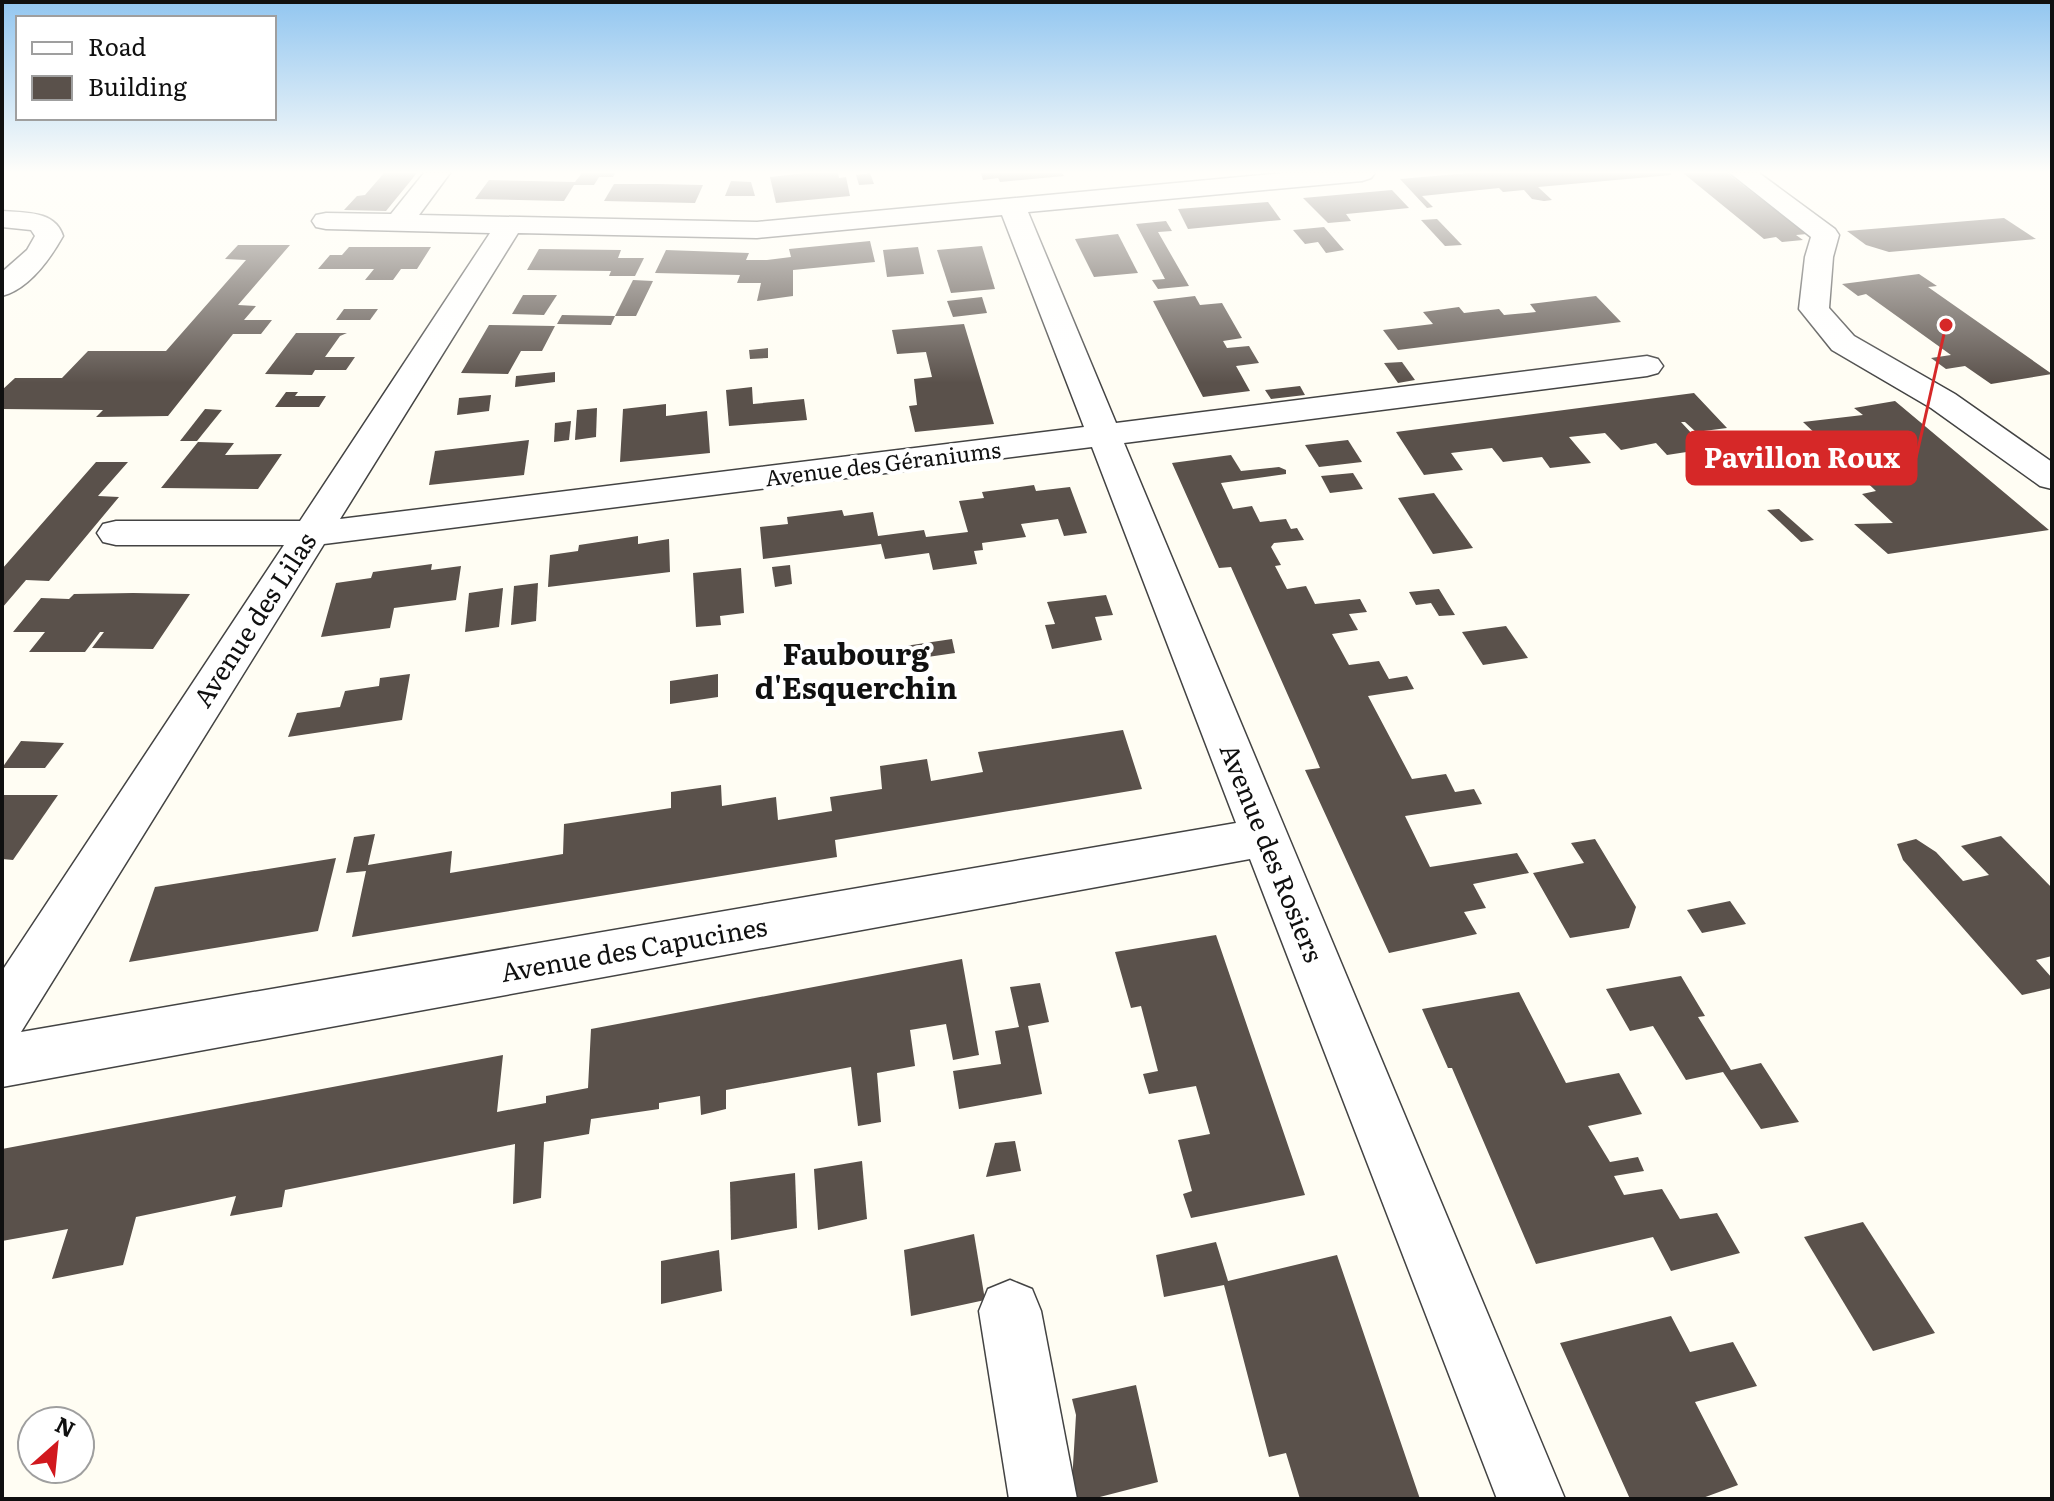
<svg xmlns="http://www.w3.org/2000/svg" width="2054" height="1501" font-family="Literata,serif">
  <style>
    .building { fill: #5a514b }
    .lines { fill: none; stroke-linecap: round; stroke-linejoin: round }
    .minor-casing { stroke: #434343; stroke-width: 3 }
    .minor { fill: #fff; fill-rule: evenodd }
    .labels { text-anchor: middle; stroke-width: 8; stroke-linejoin: round; paint-order: stroke }
    .far-street-label { font-size: 22px; fill: #101010; stroke: #fff }
    .street-label { font-size: 26px; fill: #101010; stroke: #fff }
    .quarter-label { font-size: 30px; font-weight: bold; fill: #101010; stroke: #fff }
    .leader { fill: none; stroke: #d62828; stroke-width: 3 }
    .callout-dot { fill: #d62828; stroke: #fff; stroke-width: 3 }
    .callout { fill: #d62828; stroke: #d62828; stroke-width: 3 }
    .callout-label { font-size: 28px; text-anchor: middle; font-weight: bold; fill: #fff }
  </style>
  <rect width="100%" height="100%" fill="#fffdf3"/>
  <g class="building">
    <path d="M384,173H417L386,211L344,210L357,196L365,195Z"/>
    <path d="M582,173H615L613,177H599L594,185H574L564,201L475,199L489,180L575,182Z"/>
    <path d="M806,173H838L839,178L846,177L850,196L776,203L770,177Z"/>
    <path d="M870,173L874,184L859,185L856,175Z"/>
    <path d="M981,173H1062L1064,176L1000,182L998,178L983,180Z"/>
    <path d="M1469,173H1671V175L1538,187L1552,200L1544,201L1532,199L1524,190L1503,192L1499,188L1422,196L1433,207L1427,208L1400,179Z"/>
    <path d="M1683,173H1727L1807,234L1796,235L1803,240L1782,242L1776,237L1764,239Z"/>
    <path d="M731,181L751,182L755,196H725Z"/>
    <path d="M614,184H659L703,185L695,203L604,201Z"/>
    <path d="M1392,190L1409,208L1346,214L1351,221L1328,223L1303,198Z"/>
    <path d="M1268,202L1281,220L1188,229L1178,209Z"/>
    <path d="M2004,218L2036,239L1889,252L1866,245L1847,231Z"/>
    <path d="M1437,219L1462,245L1445,246L1421,220Z"/>
    <path d="M1166,221L1172,231L1158,232L1189,286L1158,289L1152,280L1165,279L1136,224Z"/>
    <path d="M1324,227L1344,250L1326,253L1318,242L1305,244L1293,230Z"/>
    <path d="M1118,234L1138,273L1094,277L1075,239Z"/>
    <path d="M870,241L875,262L793,270V296L757,301L761,283H737L740,275L655,273L666,250L749,253L746,260H767L791,257L789,249Z"/>
    <path d="M238,245H290L238,305L256,306L244,320H272L261,334H233L168,416L96,417L103,410L2,409V390L15,378H62L88,351H166L246,260L225,259Z"/>
    <path d="M982,246L995,289L951,293L937,250Z"/>
    <path d="M349,247H431L417,269H401L393,280H365L374,269H318L330,255H342Z"/>
    <path d="M918,247L924,274L887,277L883,250Z"/>
    <path d="M539,249L621,250L618,258H644L635,276H609L611,271L527,270Z"/>
    <path d="M1919,274L1937,286L1928,287L2052,374L1991,384L1965,366L1946,369L1931,358L1951,355L1866,294L1858,296L1842,284Z"/>
    <path d="M633,280L653,281L636,316H615L611,325L557,324L562,315L615,316Z"/>
    <path d="M523,295H557L544,315L512,314Z"/>
    <path d="M1195,296L1200,305L1222,303L1242,338L1223,341L1227,348L1249,346L1259,363L1236,366L1250,391L1203,397L1153,301Z"/>
    <path d="M1596,296L1621,322L1398,350L1383,330L1433,324L1423,312L1459,307L1464,313L1499,309L1504,315L1536,312L1530,304Z"/>
    <path d="M982,297L987,313L953,317L947,301Z"/>
    <path d="M344,309H378L370,320H336Z"/>
    <path d="M964,324L994,424L915,432L909,406L917,405L914,379L932,377L926,352L897,354L892,330Z"/>
    <path d="M489,325L555,326L542,351H521L508,374L461,373Z"/>
    <path d="M296,333H347L340,336L325,357H355L346,370H315L312,375L265,374Z"/>
    <path d="M768,348V358L750,359L749,350Z"/>
    <path d="M1402,362L1415,380L1398,383L1384,363Z"/>
    <path d="M555,372V382L515,387L516,376Z"/>
    <path d="M1300,386L1305,395L1271,399L1265,390Z"/>
    <path d="M752,387L753,404L804,399L807,420L729,426L726,390Z"/>
    <path d="M286,392H298L295,396H326L319,407H275Z"/>
    <path d="M1694,393L1727,428L1696,432L1685,422H1681L1706,449L1667,455L1656,443L1621,450L1605,433L1569,437L1591,463L1550,468L1542,457L1503,462L1492,448L1451,453L1463,470L1424,475L1396,432Z"/>
    <path d="M491,395L489,411L457,415L459,398Z"/>
    <path d="M1895,401L2049,530L1888,554L1854,524L1893,523L1862,494L1876,491L1803,422L1863,415L1854,408Z"/>
    <path d="M666,404V416L707,411L710,453L620,462L623,409Z"/>
    <path d="M597,408L596,437L575,440L577,410Z"/>
    <path d="M205,409L222,410L197,441H180Z"/>
    <path d="M571,421L569,440L554,442L555,423Z"/>
    <path d="M529,440L524,475L429,485L435,451Z"/>
    <path d="M1348,440L1362,462L1319,467L1305,445Z"/>
    <path d="M198,442L234,443L225,455L282,454L258,489L161,488Z"/>
    <path d="M1231,455L1241,471L1279,467L1286,470V474L1221,483L1233,509L1252,506L1260,522L1286,519L1291,529L1297,528L1304,540L1274,543L1271,547L1281,565L1275,566L1287,589L1306,586L1315,604L1360,599L1367,612L1349,614L1358,630L1332,634L1349,665L1379,661L1389,679L1407,676L1414,689L1368,696L1412,779L1446,774L1455,792L1474,789L1482,804L1405,816L1430,867L1517,853L1529,873L1473,884L1486,908L1464,912L1477,934L1389,953L1305,770L1320,768L1314,754L1231,567L1219,568L1172,463Z"/>
    <path d="M96,462H128L98,496L119,497L49,581L26,580L2,608V569Z"/>
    <path d="M1353,473L1363,489L1330,493L1321,476Z"/>
    <path d="M1034,485L1036,491L1070,487L1087,533L1064,536L1058,519L1021,524L1026,537L982,543L983,550L974,551L977,564L933,570L929,553L885,559L881,544L763,559L760,527L788,524L787,517L842,510L844,516L873,512L878,536L924,530L926,537L968,532L959,501L984,498L982,492Z"/>
    <path d="M1434,493L1473,548L1433,554L1398,498Z"/>
    <path d="M1779,509L1814,540L1801,542L1767,510Z"/>
    <path d="M638,536V544L669,539L670,572L548,587L550,555L578,551L579,545Z"/>
    <path d="M432,564L431,570L461,566L456,600L394,608L390,628L321,637L336,583L371,578L373,572Z"/>
    <path d="M790,565L792,584L775,587L772,567Z"/>
    <path d="M741,568L744,613L720,616L721,625L696,627L693,573Z"/>
    <path d="M538,583L536,621L511,625L514,586Z"/>
    <path d="M503,588L499,627L465,632L469,593Z"/>
    <path d="M1439,589L1455,615L1439,616L1431,603L1416,605L1409,592Z"/>
    <path d="M74,594L133,593L190,594L153,649L92,648L104,632H100L85,652H29L45,632H13L41,598L69,599Z"/>
    <path d="M1106,595L1113,615L1095,617L1102,640L1052,649L1045,625L1055,624L1047,602Z"/>
    <path d="M1506,626L1528,658L1483,665L1462,632Z"/>
    <path d="M952,639L955,653L907,660L905,646Z"/>
    <path d="M410,674L402,720L288,737L297,713L340,707L345,691L379,686L380,678Z"/>
    <path d="M718,674V697L670,704V681Z"/>
    <path d="M1123,730L1142,789L835,840L837,857L352,937L366,871L346,873L354,837L375,834L368,865L452,851L450,873L563,854L564,824L671,808V792L721,785L722,806L776,797L778,820L832,811L830,797L882,789L880,766L927,759L931,781L983,772L978,752Z"/>
    <path d="M21,741L64,743L45,768H2Z"/>
    <path d="M2,795H58L13,860L2,859Z"/>
    <path d="M2001,836L2052,888V956L2036,960L2052,978V988L2022,995L1903,860L1897,844L1916,839L1936,852L1963,881L1989,875L1961,846Z"/>
    <path d="M1595,839L1636,907L1629,928L1570,938L1533,873L1584,863L1571,843Z"/>
    <path d="M336,858L318,931L129,962L155,887Z"/>
    <path d="M1730,901L1746,924L1702,933L1687,910Z"/>
    <path d="M1216,935L1305,1195L1191,1218L1183,1194L1192,1191L1178,1140L1210,1134L1196,1086L1149,1094L1143,1074L1158,1071L1141,1006L1131,1008L1115,952Z"/>
    <path d="M962,959L979,1055L953,1060L946,1024L910,1030L915,1066L877,1073L881,1122L858,1126L851,1067L726,1090V1109L701,1115L700,1096L659,1103V1109L591,1119L589,1134L544,1142L541,1198L513,1204L515,1144L285,1190L282,1207L230,1216L236,1196L136,1217L123,1265L52,1279L68,1229L2,1241V1149L503,1055L497,1112L546,1103V1096L588,1088L591,1029Z"/>
    <path d="M1681,976L1705,1016L1698,1017L1731,1070L1761,1063L1799,1122L1761,1129L1723,1072L1686,1080L1653,1026L1630,1031L1606,989Z"/>
    <path d="M1040,983L1049,1022L1028,1026L1042,1094L959,1109L953,1071L1001,1064L995,1031L1019,1027L1010,987Z"/>
    <path d="M1519,992L1566,1083L1619,1073L1642,1114L1588,1126L1610,1162L1638,1157L1644,1171L1614,1176L1624,1195L1662,1189L1680,1219L1717,1213L1740,1253L1671,1271L1653,1237L1536,1264L1452,1068H1448L1422,1009Z"/>
    <path d="M1015,1141L1021,1171L986,1177L995,1143Z"/>
    <path d="M862,1161L867,1219L818,1230L814,1169Z"/>
    <path d="M795,1173L797,1228L731,1240L730,1182Z"/>
    <path d="M1863,1222L1935,1333L1873,1351L1804,1237Z"/>
    <path d="M974,1234L985,1300L911,1316L904,1250Z"/>
    <path d="M1216,1242L1228,1281L1337,1255L1420,1499H1300L1286,1453L1269,1457L1224,1285L1164,1297L1156,1255Z"/>
    <path d="M719,1250L722,1291L661,1304V1261Z"/>
    <path d="M1671,1316L1690,1352L1733,1342L1757,1386L1695,1402L1738,1485L1700,1499H1630L1560,1343Z"/>
    <path d="M1136,1385L1158,1482L1092,1499H1071L1076,1415L1072,1399Z"/>
  </g>
  <g class="lines">
    <defs>
      <g id="minor">
        <path d="M424,173H450L419,215L757,222L1284,173H1375L1371,178L1362,181L1028,212L1116,423L1647,356L1658,359L1663,366L1658,373L1647,376L1124,443L1565,1499H1497L1250,859L2,1087V971L284,545H116L103,542L97,533L103,524L116,521H300L490,233L326,229L316,227L312,221L316,215L326,213L391,214ZM1002,215L1084,427L340,519L518,233L757,238ZM1092,447L1236,823L21,1032L324,544Z"/>
        <path d="M1730,173H1759L1835,229L1839,235L1833,257L1829,308L1854,336L1955,394L2052,462V489L2040,486L1931,408L1832,350L1799,309L1805,257L1811,237Z"/>
        <path d="M2,211C24,213 55,210 63,236C50,259 29,289 2,296V272L27,250L35,236L31,230L2,227Z"/>
        <path d="M1010,1280L1032,1289L1041,1311L1077,1499H1009L979,1311L988,1289Z"/>
      </g>
    </defs>
    <use href="#minor" class="minor-casing"/>
    <use href="#minor" class="minor"/>
  </g>
  <linearGradient id="sky" x2="0" y2="1"><stop stop-color="#92c6f0"/><stop offset="0.45" stop-color="#fffefa"/><stop offset="1" stop-color="#fffefa" stop-opacity="0"/></linearGradient>
  <rect width="2054" height="383" fill="url(#sky)"/>
  <g class="labels">
    <g class="far-street-label">
      <text transform="translate(883 464) rotate(-7)" y="8">Avenue des Géraniums</text>
    </g>
    <g class="street-label">
      <text transform="translate(255 620) rotate(-57)" y="9">Avenue des Lilas</text>
      <text transform="translate(1271 853) rotate(68)" y="9">Avenue des Rosiers</text>
      <text transform="translate(634 950) rotate(-10)" y="9">Avenue des Capucines</text>
    </g>
    <g class="quarter-label">
      <text x="856" y="665">Faubourg<tspan x="856" dy="34">d'Esquerchin</tspan></text>
    </g>
  </g>
  <path class="leader" d="M1946 325L1916 458"/>
  <circle class="callout-dot" cx="1946" cy="325" r="8"/>
  <rect class="callout" x="1687" y="432" width="229" height="52" rx="8"/>
  <g class="callout-label">
    <text x="1802" y="468">Pavillon Roux</text>
  </g>
  <rect width="2054" height="1501" fill="none" stroke="#101010" stroke-width="8"/>
  <rect x="16" y="16" width="260" height="104" fill="#ffffff" stroke="#9f9f9f" stroke-width="2"/>
  <rect x="32" y="42" width="40" height="12" fill="#ffffff" stroke="#9f9f9f" stroke-width="2"/>
  <text x="88" y="56" font-size="24" fill="#101010">Road</text>
  <rect x="32" y="76" width="40" height="24" fill="#5a514b" stroke="#9f9f9f" stroke-width="2"/>
  <text x="88" y="96" font-size="24" fill="#101010">Building</text>
  <g transform="translate(56 1445) rotate(27)"><circle r="38" fill="#ffffff" stroke="#9f9f9f" stroke-width="2"/>
  <path d="M0-6L14 30L0 20L-14 30Z" fill="#d1181e"/>
  <text y="-12" font-size="22" font-weight="bold" text-anchor="middle" fill="#101010">N</text>
  </g>
</svg>
